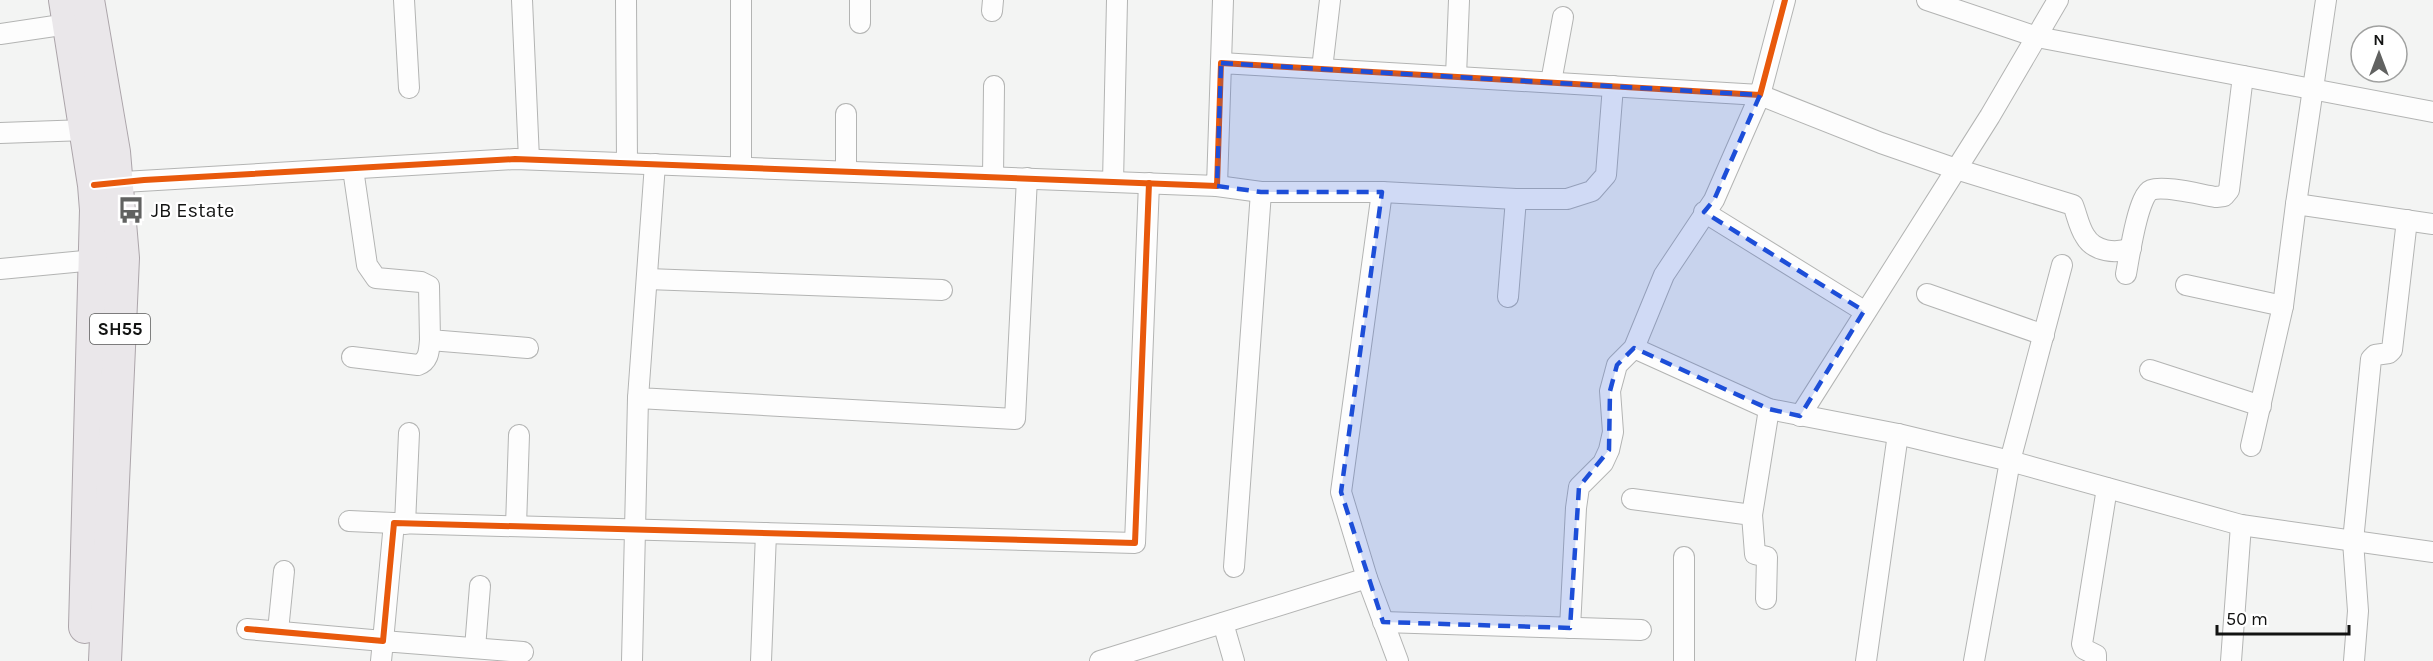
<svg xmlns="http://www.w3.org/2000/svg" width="2433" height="661" font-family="Karla,sans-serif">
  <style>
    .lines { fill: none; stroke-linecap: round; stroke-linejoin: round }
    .street-casing { stroke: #b3b4b3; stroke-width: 22 }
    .primary-casing { stroke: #aca5aa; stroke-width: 34 }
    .street { stroke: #fdfdfd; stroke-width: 20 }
    .primary { stroke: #eae7ea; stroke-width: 32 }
    .cycleway-casing { stroke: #fff; stroke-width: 10 }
    .cycleway { stroke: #e8590c; stroke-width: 6 }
    .marked { fill: #1d4ed8; fill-opacity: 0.2; stroke: #1d4ed8; stroke-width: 4.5; stroke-dasharray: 12 8; stroke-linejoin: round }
    .labels { text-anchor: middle; stroke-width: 4.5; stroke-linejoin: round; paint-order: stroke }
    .shield { fill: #fff; stroke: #595a59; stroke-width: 1.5 }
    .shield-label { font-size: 18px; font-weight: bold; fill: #121312 }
    .poi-label { font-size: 20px; fill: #121312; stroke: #fff; text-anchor: start }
  </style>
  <rect width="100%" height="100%" fill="#f3f4f3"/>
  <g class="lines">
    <defs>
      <g id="street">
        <path d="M404,0L409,88"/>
        <path d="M522,0L529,159"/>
        <path d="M626,0L627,163"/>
        <path d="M1927,0L2037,37L2433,112"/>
        <path d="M992,11L993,0"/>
        <path d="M860,23V0"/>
        <path d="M0,34L68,24"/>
        <path d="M1221,63L1223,0"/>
        <path d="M1322,69L1330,0"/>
        <path d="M1456,76L1459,0"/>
        <path d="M1551,82L1563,17"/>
        <path d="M846,114V171"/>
        <path d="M0,133L86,130"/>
        <path d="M655,164L638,398L1015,419L1027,178"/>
        <path d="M741,167V0"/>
        <path d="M353,169L367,265L376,278L421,282L429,286L430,340L528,348"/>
        <path d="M993,177L994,86"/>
        <path d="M1113,182L1117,0"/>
        <path d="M106,183L515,159L1217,186L1221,63L1760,95L1785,0"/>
        <path d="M1217,186L1261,192H1382L1516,199H1567L1592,191L1606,175L1613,86"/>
        <path d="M1382,192L1341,492L1367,578L1398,661"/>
        <path d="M2296,204L2433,224"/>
        <path d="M1704,212L1864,311"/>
        <path d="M0,269L105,259"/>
        <path d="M2126,274C2129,258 2138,195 2151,190C2164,185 2202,195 2216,197L2224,196L2229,190L2243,76"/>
        <path d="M647,279L942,290"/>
        <path d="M2186,285L2283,306"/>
        <path d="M1927,294L2044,335"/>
        <path d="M1508,297L1516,199"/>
        <path d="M1634,348L1769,409L1898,434L2010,461L2241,525L2433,552"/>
        <path d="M352,357L418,365C429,361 429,351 430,340"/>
        <path d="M2150,370L2261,406"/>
        <path d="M1800,416L1990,116L2058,0"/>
        <path d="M2251,446L2283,306L2296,204L2326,0"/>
        <path d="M1632,499L1752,515L1755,554L1767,557L1766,599"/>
        <path d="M1752,515L1769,409"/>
        <path d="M349,521L394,523"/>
        <path d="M405,524L409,433"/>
        <path d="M516,526L519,435"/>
        <path d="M1684,557V661"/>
        <path d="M1234,567L1261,192"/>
        <path d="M1383,622L1641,630"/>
        <path d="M1223,623L1234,661"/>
        <path d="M1570,628L1576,508L1579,487L1603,463L1609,450L1613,432L1610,391L1617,365L1634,348L1664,275L1714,200L1760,95L1881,143L1956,169L2073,205C2077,215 2079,227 2085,236C2094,252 2116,254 2131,248"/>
        <path d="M247,629L383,641L394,523L1135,543L1149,183"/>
        <path d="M278,631L284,571"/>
        <path d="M475,648L480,586"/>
        <path d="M381,661L383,641L523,652"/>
        <path d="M632,661L638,398"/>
        <path d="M761,661L766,533"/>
        <path d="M1100,661L1367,578"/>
        <path d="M1866,661L1898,434"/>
        <path d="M1974,661L2010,461L2062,265"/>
        <path d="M2096,661V655L2084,649L2082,644L2107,488"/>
        <path d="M2231,661L2241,525"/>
        <path d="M2354,661L2358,611L2353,541L2371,359L2375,355L2389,353L2392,350L2407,220"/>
      </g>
      <g id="primary">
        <path d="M65,0L94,185L96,210L85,627"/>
        <path d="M88,0L114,152L123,258L105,661"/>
      </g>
    </defs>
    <use href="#street" class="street-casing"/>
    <use href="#primary" class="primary-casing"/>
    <use href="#street" class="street"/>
    <use href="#primary" class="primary"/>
    <defs>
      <g id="cycleway">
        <path d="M94,185L144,180L515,159L1217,186L1221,63L1760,95L1785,0"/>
        <path d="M247,629L383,641L394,523L1135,543L1149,183"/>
      </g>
    </defs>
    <use href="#cycleway" class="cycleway-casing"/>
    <use href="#cycleway" class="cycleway"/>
  </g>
  <path class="marked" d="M1221,63L1760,95L1714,200L1704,212L1864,311L1800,416L1769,409L1634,348L1617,365L1610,391L1609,450L1579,487L1570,628L1383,622L1341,492L1382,192H1261L1217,186Z"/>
  <defs>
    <symbol id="bus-bare" viewBox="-9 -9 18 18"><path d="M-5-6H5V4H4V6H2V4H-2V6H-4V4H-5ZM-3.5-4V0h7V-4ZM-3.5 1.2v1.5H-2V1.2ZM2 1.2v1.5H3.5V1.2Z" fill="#616261" stroke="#fff" stroke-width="2.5" paint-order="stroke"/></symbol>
  </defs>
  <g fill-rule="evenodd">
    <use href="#bus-bare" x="112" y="191" width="38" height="38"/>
  </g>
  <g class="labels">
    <rect class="shield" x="90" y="314" width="60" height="30" rx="4.5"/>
    <g class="shield-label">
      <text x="120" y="335">SH55</text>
    </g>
    <g class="poi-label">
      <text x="151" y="217">JB Estate</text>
    </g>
  </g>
  <g transform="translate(2379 54)"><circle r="28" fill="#ffffff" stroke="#a0a1a0" stroke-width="1.5"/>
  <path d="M0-4.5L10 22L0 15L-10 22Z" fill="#616261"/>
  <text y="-9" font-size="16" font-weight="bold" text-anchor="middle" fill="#121312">N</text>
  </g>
  <path d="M2217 625v9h132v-9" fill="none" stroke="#121312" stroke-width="3"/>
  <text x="2226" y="625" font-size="18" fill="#121312" stroke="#ffffff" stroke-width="4.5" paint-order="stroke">50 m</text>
</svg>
